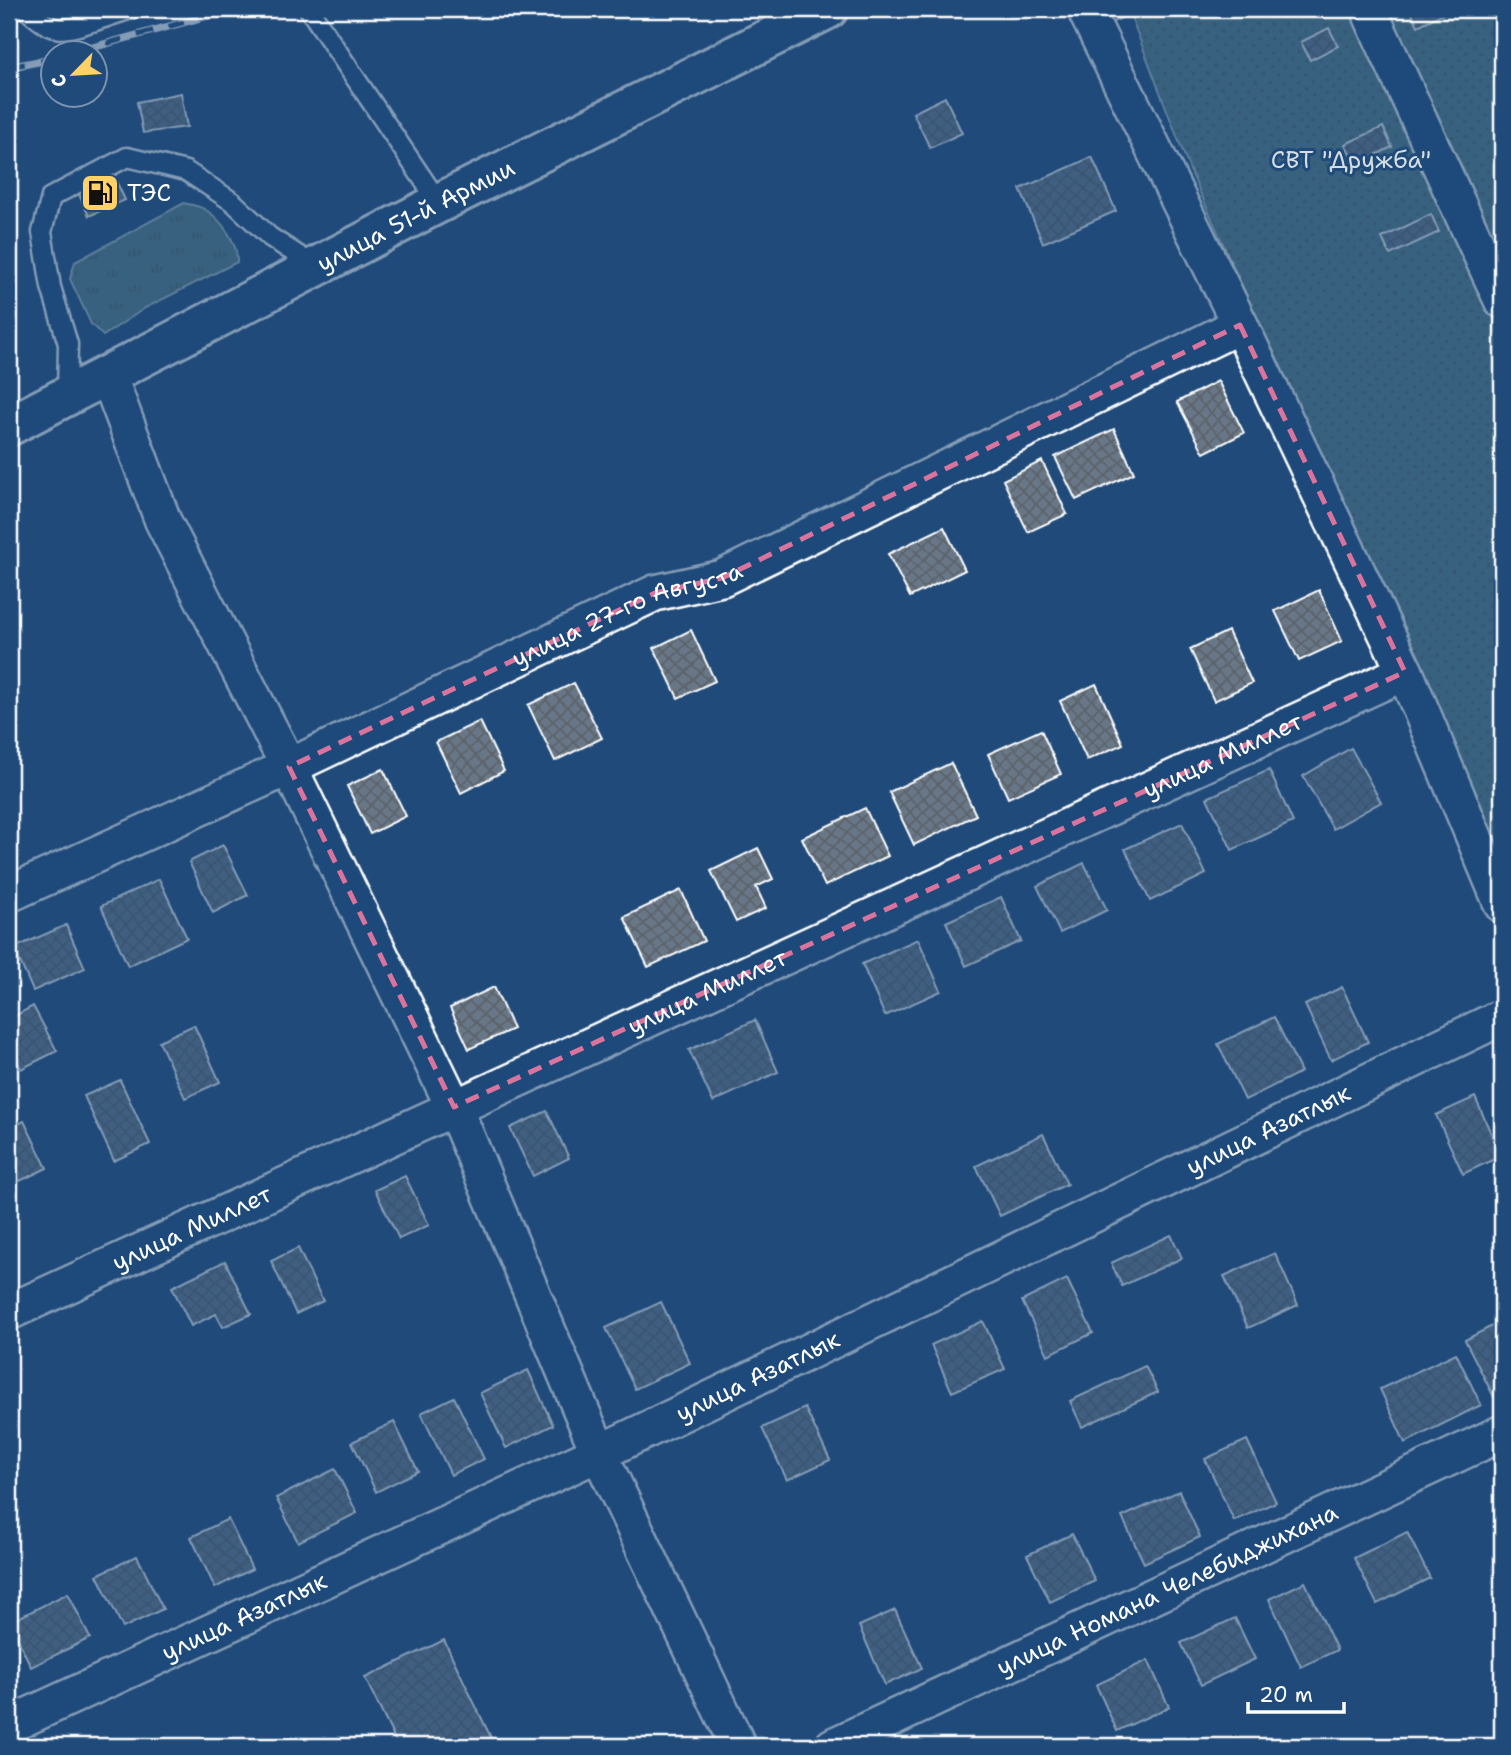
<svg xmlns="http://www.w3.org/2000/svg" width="1511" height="1755" font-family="'Shantell Sans',sans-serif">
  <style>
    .grass { fill: url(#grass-tufts); stroke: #aabec1; stroke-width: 2 }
    .garden { fill: url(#garden-dots); stroke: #aabec1; stroke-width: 2 }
    .building { fill: url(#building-cross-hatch); stroke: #fff; stroke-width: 2 }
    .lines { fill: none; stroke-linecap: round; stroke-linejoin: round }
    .lane-casing { stroke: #fff; stroke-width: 23 }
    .street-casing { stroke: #fff; stroke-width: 40 }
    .secondary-casing { stroke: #fff; stroke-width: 44 }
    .lane { stroke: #1f4a7a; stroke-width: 18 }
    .street { stroke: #1f4a7a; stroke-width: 35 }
    .secondary { stroke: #1f4a7a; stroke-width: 38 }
    .rail-casing { stroke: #fff; stroke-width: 8 }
    .rail { stroke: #1f4a7a; stroke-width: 5; stroke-dasharray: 16; stroke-linecap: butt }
    .marked { fill: none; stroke: #da749d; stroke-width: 5; stroke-dasharray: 14 9; stroke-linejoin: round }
    .labels { text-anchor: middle; stroke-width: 6; stroke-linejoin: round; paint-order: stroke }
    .park-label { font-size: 24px; fill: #d4dee0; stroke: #1f4a7a }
    .poi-label { font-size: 24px; fill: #fff; stroke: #1f4a7a; text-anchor: start }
    .street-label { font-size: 24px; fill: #fff; stroke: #1f4a7a }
  </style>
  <defs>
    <pattern id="grass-tufts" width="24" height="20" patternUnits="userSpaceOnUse" patternTransform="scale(1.75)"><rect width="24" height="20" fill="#547c83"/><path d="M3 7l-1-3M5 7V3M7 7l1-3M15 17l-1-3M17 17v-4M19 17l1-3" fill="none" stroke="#506468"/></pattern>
    <pattern id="garden-dots" width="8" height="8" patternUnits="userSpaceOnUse" patternTransform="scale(1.75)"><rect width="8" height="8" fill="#547c83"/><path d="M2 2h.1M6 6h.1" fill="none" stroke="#506468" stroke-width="1.8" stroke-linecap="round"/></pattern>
    <pattern id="building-cross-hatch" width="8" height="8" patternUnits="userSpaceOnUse" patternTransform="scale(1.75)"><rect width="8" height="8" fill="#687787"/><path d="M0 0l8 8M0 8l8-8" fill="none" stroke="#5a626a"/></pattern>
  </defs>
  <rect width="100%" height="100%" fill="#1f4a7a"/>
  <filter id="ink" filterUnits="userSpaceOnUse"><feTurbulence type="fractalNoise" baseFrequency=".0143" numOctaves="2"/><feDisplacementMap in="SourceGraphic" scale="14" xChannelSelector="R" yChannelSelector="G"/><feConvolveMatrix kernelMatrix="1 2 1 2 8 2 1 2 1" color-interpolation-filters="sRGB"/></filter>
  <g filter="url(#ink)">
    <path class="grass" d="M184,203C191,205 200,206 206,210C222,220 238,243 237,262L145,308L103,336L91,324L70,279L75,262Z"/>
    <path class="garden" d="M1128,9H1502V866L1190,170Z"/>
    <g class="building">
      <path d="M1104,9H1140L1111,23Z"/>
      <path d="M1410,9H1452L1418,26Z"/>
      <path d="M1329,28L1338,46L1310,60L1301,42Z"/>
      <path d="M181,93L187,127L143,133L137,102Z"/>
      <path d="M945,97L962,133L930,148L913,113Z"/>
      <path d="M1383,127L1392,147L1356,165L1345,144Z"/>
      <path d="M1092,157L1116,211L1043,243L1020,189Z"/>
      <path d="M111,170L125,200L89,216L75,186Z"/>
      <path d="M1431,214L1439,232L1390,255L1382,238Z"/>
      <path d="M1218,381L1244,433L1204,453L1177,402Z"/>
      <path d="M1114,429L1134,473L1076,500L1055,457Z"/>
      <path d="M1042,461L1067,514L1028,532L1003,480Z"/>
      <path d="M944,527L965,570L910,597L888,554Z"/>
      <path d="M1319,590L1342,641L1299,661L1275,611Z"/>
      <path d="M691,630L715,681L678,698L654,648Z"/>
      <path d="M1228,631L1252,683L1214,701L1190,649Z"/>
      <path d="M574,683L602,738L555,761L528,705Z"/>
      <path d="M1096,684L1123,744L1087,760L1060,701Z"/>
      <path d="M480,721L504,771L461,793L436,742Z"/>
      <path d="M1041,730L1061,774L1008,798L988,754Z"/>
      <path d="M1351,748L1381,802L1333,829L1303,776Z"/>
      <path d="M951,763L976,815L914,845L889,792Z"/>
      <path d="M383,769L406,816L370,834L347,786Z"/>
      <path d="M1269,770L1293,822L1232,850L1207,798Z"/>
      <path d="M865,808L888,856L825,886L802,838Z"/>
      <path d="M1182,823L1206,874L1150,901L1125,849Z"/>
      <path d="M223,845L248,895L213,913L189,862Z"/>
      <path d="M758,848L773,879L756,887L766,908L736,922L711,871Z"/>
      <path d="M1084,863L1107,910L1060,933L1037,886Z"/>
      <path d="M159,879L187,938L128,966L101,906Z"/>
      <path d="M681,890L704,941L648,967L624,917Z"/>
      <path d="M1001,897L1021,941L966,966L946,922Z"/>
      <path d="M66,925L85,968L33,991L14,948Z"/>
      <path d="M918,939L941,991L885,1016L862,964Z"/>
      <path d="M494,987L513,1029L469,1049L450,1008Z"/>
      <path d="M1342,987L1368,1042L1331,1060L1305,1005Z"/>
      <path d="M33,1006L57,1051L21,1069L9,1045V1019Z"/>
      <path d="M1274,1017L1301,1072L1245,1100L1218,1044Z"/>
      <path d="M755,1020L778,1072L713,1102L689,1050Z"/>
      <path d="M194,1025L220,1082L185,1098L159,1041Z"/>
      <path d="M120,1080L150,1144L114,1161L84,1096Z"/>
      <path d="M1475,1097L1501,1156L1463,1174L1436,1115Z"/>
      <path d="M547,1111L569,1158L533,1176L510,1128Z"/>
      <path d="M24,1121L47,1168L20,1181L9,1158V1128Z"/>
      <path d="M1043,1134L1067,1184L1000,1216L976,1166Z"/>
      <path d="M405,1176L429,1225L399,1239L375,1190Z"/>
      <path d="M1171,1235L1182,1258L1122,1286L1111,1263Z"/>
      <path d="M298,1248L323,1301L296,1314L271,1261Z"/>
      <path d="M1275,1253L1298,1305L1248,1328L1224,1276Z"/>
      <path d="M225,1261L251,1314L223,1327L216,1314L191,1326L172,1287Z"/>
      <path d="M1067,1279L1093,1333L1048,1355L1022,1301Z"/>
      <path d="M661,1302L690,1363L635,1389L606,1328Z"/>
      <path d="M983,1321L1005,1369L952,1392L931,1345Z"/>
      <path d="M1502,1321V1392L1494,1397L1465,1340Z"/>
      <path d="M1456,1353L1481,1405L1405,1443L1380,1389Z"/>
      <path d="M1145,1366L1158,1392L1082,1427L1070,1401Z"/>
      <path d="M528,1370L553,1425L506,1448L480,1393Z"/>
      <path d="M454,1397L484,1459L451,1475L421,1413Z"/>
      <path d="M805,1408L830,1460L787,1480L762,1428Z"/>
      <path d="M394,1422L418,1471L376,1492L352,1442Z"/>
      <path d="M1247,1440L1276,1502L1234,1521L1205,1459Z"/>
      <path d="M335,1469L357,1513L298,1542L276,1498Z"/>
      <path d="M1179,1491L1200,1537L1144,1563L1122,1517Z"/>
      <path d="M228,1519L252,1569L215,1588L191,1537Z"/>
      <path d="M1407,1532L1430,1578L1377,1604L1354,1558Z"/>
      <path d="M1072,1534L1095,1581L1050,1602L1027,1555Z"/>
      <path d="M137,1556L163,1609L123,1628L97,1575Z"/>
      <path d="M1305,1582L1337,1650L1301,1667L1269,1599Z"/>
      <path d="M68,1593L90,1638L31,1667L10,1622Z"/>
      <path d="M895,1610L922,1668L885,1685L859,1626Z"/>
      <path d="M1235,1618L1255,1659L1201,1685L1181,1643Z"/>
      <path d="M444,1640L495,1746H398L365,1678Z"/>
      <path d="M1148,1660L1169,1707L1117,1731L1096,1685Z"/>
    </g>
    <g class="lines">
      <defs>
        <g id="lane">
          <path d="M26,9C54,34 60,32 95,21"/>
          <path d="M86,9L95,21L131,9"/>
          <path d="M309,9L439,203"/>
          <path d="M67,394L68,344L51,287L42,232L51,197L127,157L186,171L233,202L270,237L316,267"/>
        </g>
        <g id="street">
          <path d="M1085,9L1240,325L1405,672L1502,904"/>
          <path d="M1370,9L1372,17L1502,300"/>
          <path d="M108,375L163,521L289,767L454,1107L599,1453L738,1746"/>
          <path id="s1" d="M9,894L289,767L655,593L722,578L1240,325"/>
          <path id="s2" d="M9,1312L1405,672"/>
          <path id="s3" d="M9,1725L599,1453L1502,1017"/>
          <path id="s4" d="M833,1746L1502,1433"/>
        </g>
        <g id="secondary">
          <path id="s5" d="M9,426L439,203L828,9"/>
        </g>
      </defs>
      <use href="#lane" class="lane-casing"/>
      <use href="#street" class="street-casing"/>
      <use href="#secondary" class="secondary-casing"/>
      <use href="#lane" class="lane"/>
      <use href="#street" class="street"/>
      <use href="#secondary" class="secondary"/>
      <defs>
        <g id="rail">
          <path d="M76,52L232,9"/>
          <path d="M9,67L52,59"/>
        </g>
      </defs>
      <use href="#rail" class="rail-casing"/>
      <use href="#rail" class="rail"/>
    </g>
  </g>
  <path d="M0 0H1511V1755H0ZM1240,325L1405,672L454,1107L289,767L655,593L722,578Z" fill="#1f4a7a" fill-opacity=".55" fill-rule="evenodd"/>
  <path class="marked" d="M1240,325L1405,672L454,1107L289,767L655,593L722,578Z"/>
  <defs>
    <symbol id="fuel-square" viewBox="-11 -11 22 22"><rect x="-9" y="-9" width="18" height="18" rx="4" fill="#ffd166" stroke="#1f4a7a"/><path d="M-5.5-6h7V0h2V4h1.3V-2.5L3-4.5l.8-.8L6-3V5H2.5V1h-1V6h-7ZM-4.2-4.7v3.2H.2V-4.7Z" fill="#111"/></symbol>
  </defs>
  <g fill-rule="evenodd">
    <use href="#fuel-square" x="78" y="171" width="44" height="44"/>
  </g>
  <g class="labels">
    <g class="park-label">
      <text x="1351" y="168">СВТ "Дружба"</text>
    </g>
    <g class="poi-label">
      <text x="127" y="201">ТЭС</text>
    </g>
    <g class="street-label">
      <text dy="8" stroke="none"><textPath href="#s5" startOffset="458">улица 51-й Армии</textPath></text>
      <text dy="8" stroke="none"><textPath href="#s1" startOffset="679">улица 27-го Августа</textPath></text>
      <text dy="8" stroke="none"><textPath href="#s2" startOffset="1335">улица Миллет</textPath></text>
      <text dy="8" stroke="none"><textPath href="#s2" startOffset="768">улица Миллет</textPath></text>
      <text dy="8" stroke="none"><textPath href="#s3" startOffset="1393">улица Азатлык</textPath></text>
      <text dy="8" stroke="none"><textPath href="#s2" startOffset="201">улица Миллет</textPath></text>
      <text dy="8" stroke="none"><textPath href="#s3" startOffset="826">улица Азатлык</textPath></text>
      <text dy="8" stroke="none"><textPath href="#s4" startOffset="369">улица Номана Челебиджихана</textPath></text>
      <text dy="8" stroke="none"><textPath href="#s3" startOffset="259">улица Азатлык</textPath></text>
    </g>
  </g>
  <rect width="1511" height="1755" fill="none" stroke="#1f4a7a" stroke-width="35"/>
  <rect x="18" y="18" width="1476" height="1720" fill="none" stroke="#fff" stroke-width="2.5" filter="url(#ink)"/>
  <g transform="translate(74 74) rotate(245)"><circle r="33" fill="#1f4a7a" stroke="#7992af" stroke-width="2"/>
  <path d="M0-5L12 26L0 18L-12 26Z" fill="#ffd166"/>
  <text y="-10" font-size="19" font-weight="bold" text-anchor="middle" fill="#ffffff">С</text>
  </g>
  <path d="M1248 1702v10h96v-10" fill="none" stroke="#ffffff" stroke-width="3.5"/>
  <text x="1259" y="1702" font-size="21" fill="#ffffff" stroke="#1f4a7a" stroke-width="5" paint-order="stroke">20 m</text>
</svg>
